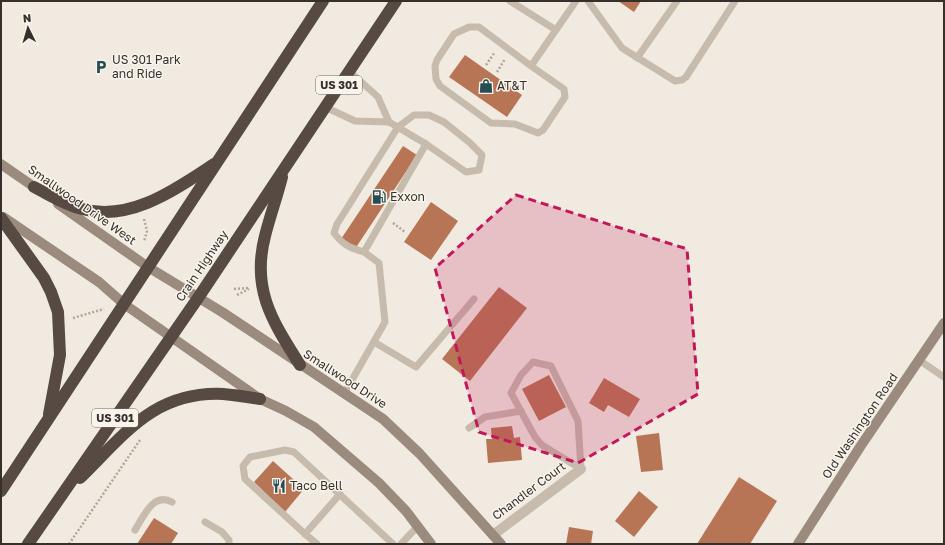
<svg xmlns="http://www.w3.org/2000/svg" width="945" height="545" font-family="'Golos Text',sans-serif">
  <style>
    .building { fill: #b87556 }
    .lines { fill: none; stroke-linecap: round; stroke-linejoin: round }
    .path { stroke: #b3a597; stroke-width: 2.5; stroke-dasharray: 2 2; stroke-linecap: butt }
    .lane { stroke: #c7bbad; stroke-width: 7 }
    .street { stroke: #c7bbad; stroke-width: 10 }
    .secondary { stroke: #9b8b7e; stroke-width: 10 }
    .highway { stroke: #564a43; stroke-width: 12 }
    .marked { fill: #c2185b; fill-opacity: 0.2; stroke: #c2185b; stroke-width: 3; stroke-dasharray: 8 5; stroke-linejoin: round }
    .labels { text-anchor: middle; stroke-width: 3; stroke-linejoin: round; paint-order: stroke }
    .shield { fill: #f8f4ec; stroke: #716a65; stroke-width: 1 }
    .shield-label { font-size: 11px; font-weight: bold; fill: #372f2b }
    .poi-label { font-size: 12px; fill: #372f2b; stroke: #f8f4ec; text-anchor: start }
    .street-label { font-size: 12px; fill: #372f2b; stroke: #f8f4ec }
  </style>
  <rect width="100%" height="100%" fill="#f0eae0"/>
  <g class="building">
    <path d="M618,1H641L634,12Z"/>
    <path d="M465,55L522,95L507,117L449,77Z"/>
    <path d="M403,146L417,155L355,249L341,239Z"/>
    <path d="M431,202L458,221L431,260L404,242Z"/>
    <path d="M499,287L527,308L470,381L442,359Z"/>
    <path d="M549,375L566,407L539,421L522,389Z"/>
    <path d="M604,378L640,399L629,417L608,405L604,412L589,403Z"/>
    <path d="M512,426L514,438L520,437L522,460L488,463L486,439H492L491,428Z"/>
    <path d="M659,433L663,470L641,472L636,436Z"/>
    <path d="M273,461L304,489L285,512L254,482Z"/>
    <path d="M739,477L777,501L750,544H697Z"/>
    <path d="M639,491L658,507L634,537L615,521Z"/>
    <path d="M154,518L178,533L171,544H137Z"/>
    <path d="M569,527L593,531L591,544H566Z"/>
  </g>
  <g class="lines">
    <g class="path">
      <path d="M486,65L495,52"/>
      <path d="M497,72L505,59"/>
      <path d="M144,219L147,231L144,242"/>
      <path d="M393,223L405,232"/>
      <path d="M234,289L249,288"/>
      <path d="M237,295L249,289"/>
      <path d="M73,318L104,309"/>
      <path d="M69,544L140,440"/>
    </g>
    <g class="lane">
      <path d="M510,1L556,30"/>
      <path d="M588,1L622,48L675,81L682,80L686,77L735,1"/>
      <path d="M637,58L677,1"/>
      <path d="M531,66L479,27H469L454,34L437,60L435,66L436,79L440,86L491,123L515,124L538,133L543,130L565,97L564,89L531,66L576,1"/>
      <path d="M349,71L378,97L389,122"/>
      <path d="M325,107L355,121L389,122L426,144L364,252L379,263L385,322L344,394"/>
      <path d="M364,252C350,248 343,245 334,233L337,224L398,127L414,115H429L444,122L469,142L482,155L479,170L466,172L426,144"/>
      <path d="M374,342L416,367L474,299"/>
      <path d="M919,360L944,377"/>
      <path d="M533,362L551,366L578,421L581,469L542,445L535,437L511,393L521,375Z"/>
      <path d="M469,428L485,417L521,411"/>
      <path d="M205,522L222,532L229,540V544"/>
      <path d="M135,530C144,516 153,492 172,502"/>
      <path d="M305,534L245,479L243,466L250,457L285,450L294,452L393,544"/>
      <path d="M317,544L305,534L340,494"/>
      <path d="M401,544L417,527"/>
    </g>
    <path class="street" d="M493,535L581,469"/>
    <g class="secondary">
      <path d="M1,164L40,191"/>
      <path d="M58,204L148,267L222,312L383,419L420,454L501,544"/>
      <path d="M3,217L99,282L124,304L260,399L286,411L314,427L379,483L406,511L431,544"/>
      <path d="M798,544L860,447L944,323"/>
    </g>
    <g class="highway">
      <path d="M282,177C277,197 270,216 265,236C251,290 273,322 300,365"/>
      <path d="M34,187C50,195 65,205 82,209C131,222 176,189 214,164"/>
      <path d="M1,218L44,278L51,292L58,312L60,355L49,414"/>
      <path d="M80,478C124,435 154,391 223,394C235,395 248,397 260,399"/>
      <path d="M1,491L323,1"/>
      <path d="M28,544L198,298L396,1"/>
    </g>
  </g>
  <path class="marked" d="M516,195L687,249L698,394L578,463L479,432L435,268Z"/>
  <defs>
    <symbol id="parking-bare" viewBox="-9 -9 18 18"><path d="M-3.5-5.5H1a3.5 3.5 0 0 1 0 7H-1V5.5H-3.5ZM-1-3.4V-.6H.8a1.4 1.4 0 0 0 0-2.8Z" fill="#254d54" stroke="#f8f4ec" stroke-width="2.5" paint-order="stroke"/></symbol>
    <symbol id="shop-bare" viewBox="-9 -9 18 18"><path d="M-5-2.5h2.3a2.7 3.5 0 0 1 5.4 0H5L5.5 6h-11ZM-1.5-2.5h3a1.5 2.3 0 0 0-3 0Z" fill="#254d54" stroke="#f8f4ec" stroke-width="2.5" paint-order="stroke"/></symbol>
    <symbol id="fuel-bare" viewBox="-9 -9 18 18"><path d="M-5.5-6h7V0h2V4h1.3V-2.5L3-4.5l.8-.8L6-3V5H2.5V1h-1V6h-7ZM-4.2-4.7v3.2H.2V-4.7Z" fill="#254d54" stroke="#f8f4ec" stroke-width="2.5" paint-order="stroke"/></symbol>
    <symbol id="restaurant-bare" viewBox="-9 -9 18 18"><path d="M-5-6h1v4h1v-4h1v4h1v-4h1v5L-1.5 .5V6h-2V.5L-5-1ZM5-6V6H3V1.5H1.5Q1.5-4 5-6Z" fill="#254d54" stroke="#f8f4ec" stroke-width="2.5" paint-order="stroke"/></symbol>
  </defs>
  <g fill-rule="evenodd">
    <use href="#parking-bare" x="91" y="57" width="20" height="20"/>
    <use href="#shop-bare" x="476" y="76" width="20" height="20"/>
    <use href="#fuel-bare" x="369" y="187" width="20" height="20"/>
    <use href="#restaurant-bare" x="269" y="476" width="20" height="20"/>
  </g>
  <g class="labels">
    <g class="shield">
      <rect x="316" y="76" width="46" height="18" rx="3"/>
      <rect x="92" y="409" width="46" height="18" rx="3"/>
    </g>
    <g class="shield-label">
      <text x="339" y="89">US 301</text>
      <text x="115" y="422">US 301</text>
    </g>
    <g class="poi-label">
      <text x="112" y="64">US 301 Park<tspan x="112" dy="14">and Ride</tspan></text>
      <text x="497" y="90">AT&amp;T</text>
      <text x="390" y="201">Exxon</text>
      <text x="290" y="490">Taco Bell</text>
    </g>
    <g class="street-label">
      <text transform="translate(82 205) rotate(35)" y="4">Smallwood Drive West</text>
      <text transform="translate(202 266) rotate(-56)" y="4">Crain Highway</text>
      <text transform="translate(345 379) rotate(33)" y="4">Smallwood Drive</text>
      <text transform="translate(860 426) rotate(-56)" y="4">Old Washington Road</text>
      <text transform="translate(529 491) rotate(-37)" y="4">Chandler Court</text>
    </g>
  </g>
  <rect width="945" height="545" fill="none" stroke="#372f2b" stroke-width="4"/>
  <g transform="translate(28 28) rotate(355)" stroke="#f8f4ec" stroke-width="3" paint-order="stroke">
  <path d="M0-3L7 15L0 10L-7 15Z" fill="#372f2b"/>
  <text y="-6" font-size="11" font-weight="bold" text-anchor="middle" fill="#372f2b">N</text>
  </g>
</svg>
